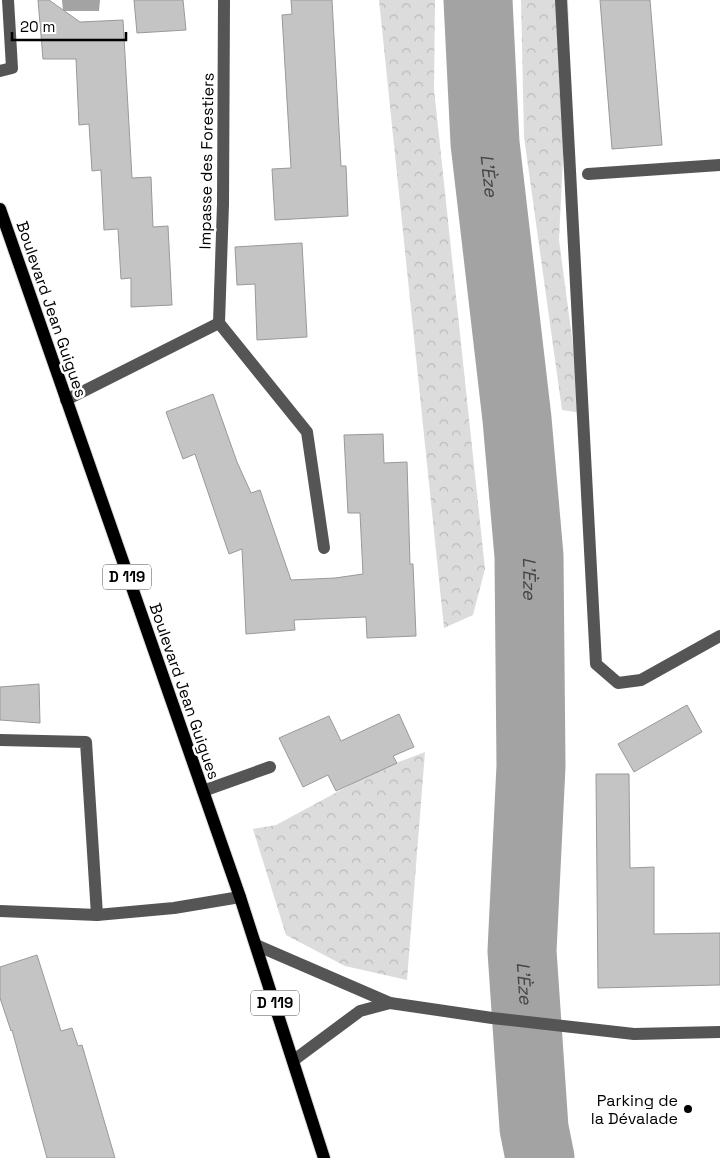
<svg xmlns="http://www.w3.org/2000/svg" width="720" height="1158" font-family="'Space Grotesk',sans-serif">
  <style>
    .forest { fill: url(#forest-crowns) }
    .water { fill: #a3a3a3 }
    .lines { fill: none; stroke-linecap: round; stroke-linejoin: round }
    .river { stroke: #a3a3a3; stroke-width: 69 }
    .building { fill: #c4c4c4; stroke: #999 }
    .major-casing { stroke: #dbdbdb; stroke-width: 14 }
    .minor { stroke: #555; stroke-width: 12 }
    .major { stroke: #000; stroke-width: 12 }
    .poi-dot { fill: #000; stroke: #fff; stroke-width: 2 }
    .labels { text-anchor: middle; stroke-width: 5; stroke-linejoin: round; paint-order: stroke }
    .shield { fill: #fff; stroke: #4c4c4c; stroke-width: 1 }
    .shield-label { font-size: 15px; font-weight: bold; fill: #000 }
    .street-label { font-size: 16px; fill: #000; stroke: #fff }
    .poi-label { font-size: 16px; fill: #000; stroke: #fff; text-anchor: end }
    .water-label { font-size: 18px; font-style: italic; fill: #444; stroke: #fff }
  </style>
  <defs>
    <pattern id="forest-crowns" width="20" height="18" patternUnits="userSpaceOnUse" patternTransform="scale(1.25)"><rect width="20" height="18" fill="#dcdcdc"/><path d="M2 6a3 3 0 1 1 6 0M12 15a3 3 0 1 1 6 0" fill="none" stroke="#bbb"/></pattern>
  </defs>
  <rect width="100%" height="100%" fill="#fff"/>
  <g class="forest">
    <path d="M379,0H435L434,89L485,569L473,615L444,628Z"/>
    <path d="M521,0H568L569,34L559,240L582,413L562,410L524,137Z"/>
    <path d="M425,752L407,980L345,966L286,935L253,829L276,825L378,770Z"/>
  </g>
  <path class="water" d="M62,0H100L99,11H63Z"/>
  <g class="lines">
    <path class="river" id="s1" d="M478,0L485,143L517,419L529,556L531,766L522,951L534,1128L540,1158"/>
  </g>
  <g class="building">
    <path d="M38,0H49L80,22L123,20L132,178L151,177L153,227L168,226L172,305L131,307V278L121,279L118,229L104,230L101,170L92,171L89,124L79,125L76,59H43Z"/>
    <path d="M134,0H183L186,30L137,33Z"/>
    <path d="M291,0H332L341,166H346L348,216L275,220L272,169L291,168L282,15L292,14Z"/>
    <path d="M600,0H650L662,145L612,149Z"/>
    <path d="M302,243L307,337L257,340L255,284L237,285L235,247Z"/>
    <path d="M213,394L237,462L251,493L260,490L291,580L335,578L363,574L360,513H348L344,435L383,434L384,463L407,462L410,564H413L416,636L367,638L366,617L294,620L295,630L246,634L242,549L229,554L195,454L183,459L166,412Z"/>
    <path d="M39,684L40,723L0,720V687Z"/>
    <path d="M687,705L702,732L634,772L618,744Z"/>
    <path d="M399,714L414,747L393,756L397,763L336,791L328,775L303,787L279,738L329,716L341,741Z"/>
    <path d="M596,774H629L630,868L654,867V934L720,933V985L598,988Z"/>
    <path d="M37,955L61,1031L72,1028L78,1046L82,1045L115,1158H47L12,1030L11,1031L0,998V967Z"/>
  </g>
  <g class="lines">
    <defs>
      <path id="major" d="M0,209L240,897L324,1158"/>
    </defs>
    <use href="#major" class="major-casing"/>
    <g class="minor">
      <path d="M224,0L223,204L219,323L307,432L324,548"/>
      <path d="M561,0L596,664L618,683L641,680L720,636"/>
      <path d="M0,71L12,68L8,0"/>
      <path d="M588,174L720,165"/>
      <path d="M66,400L219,323"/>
      <path d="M0,740L86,742L97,915"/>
      <path d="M203,791L270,767"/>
      <path d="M0,911L97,915L174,908L240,897"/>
      <path d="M256,945L390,1003L492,1018L634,1034L720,1032"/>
      <path d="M294,1060L360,1011L390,1003"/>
    </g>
    <use href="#major" class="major"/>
  </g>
  <circle class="poi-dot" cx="688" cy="1109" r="5"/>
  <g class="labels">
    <g class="shield">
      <rect x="103" y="564.5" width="48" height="25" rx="4"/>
      <rect x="251" y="990.5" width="48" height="25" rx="4"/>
    </g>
    <g class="shield-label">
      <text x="127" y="582">D 119</text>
      <text x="275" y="1008">D 119</text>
    </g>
    <g class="street-label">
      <text transform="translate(206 161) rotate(-89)" y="6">Impasse des Forestiers</text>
      <text transform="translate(52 309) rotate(71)" y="6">Boulevard Jean Guigues</text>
      <text transform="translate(185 691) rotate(71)" y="6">Boulevard Jean Guigues</text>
    </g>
    <g class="poi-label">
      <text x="678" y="1106">Parking de<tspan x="678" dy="18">la Dévalade</tspan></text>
    </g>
    <g class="water-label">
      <text dy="6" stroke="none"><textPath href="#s1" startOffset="176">L'Èze</textPath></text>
      <text dy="6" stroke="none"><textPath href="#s1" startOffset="581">L'Èze</textPath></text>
      <text dy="6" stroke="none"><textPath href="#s1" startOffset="986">L'Èze</textPath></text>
    </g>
  </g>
  <path d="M12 32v8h114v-8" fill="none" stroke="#000000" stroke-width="2.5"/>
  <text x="20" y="32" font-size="15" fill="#000000" stroke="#ffffff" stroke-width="4" paint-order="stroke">20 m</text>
</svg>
